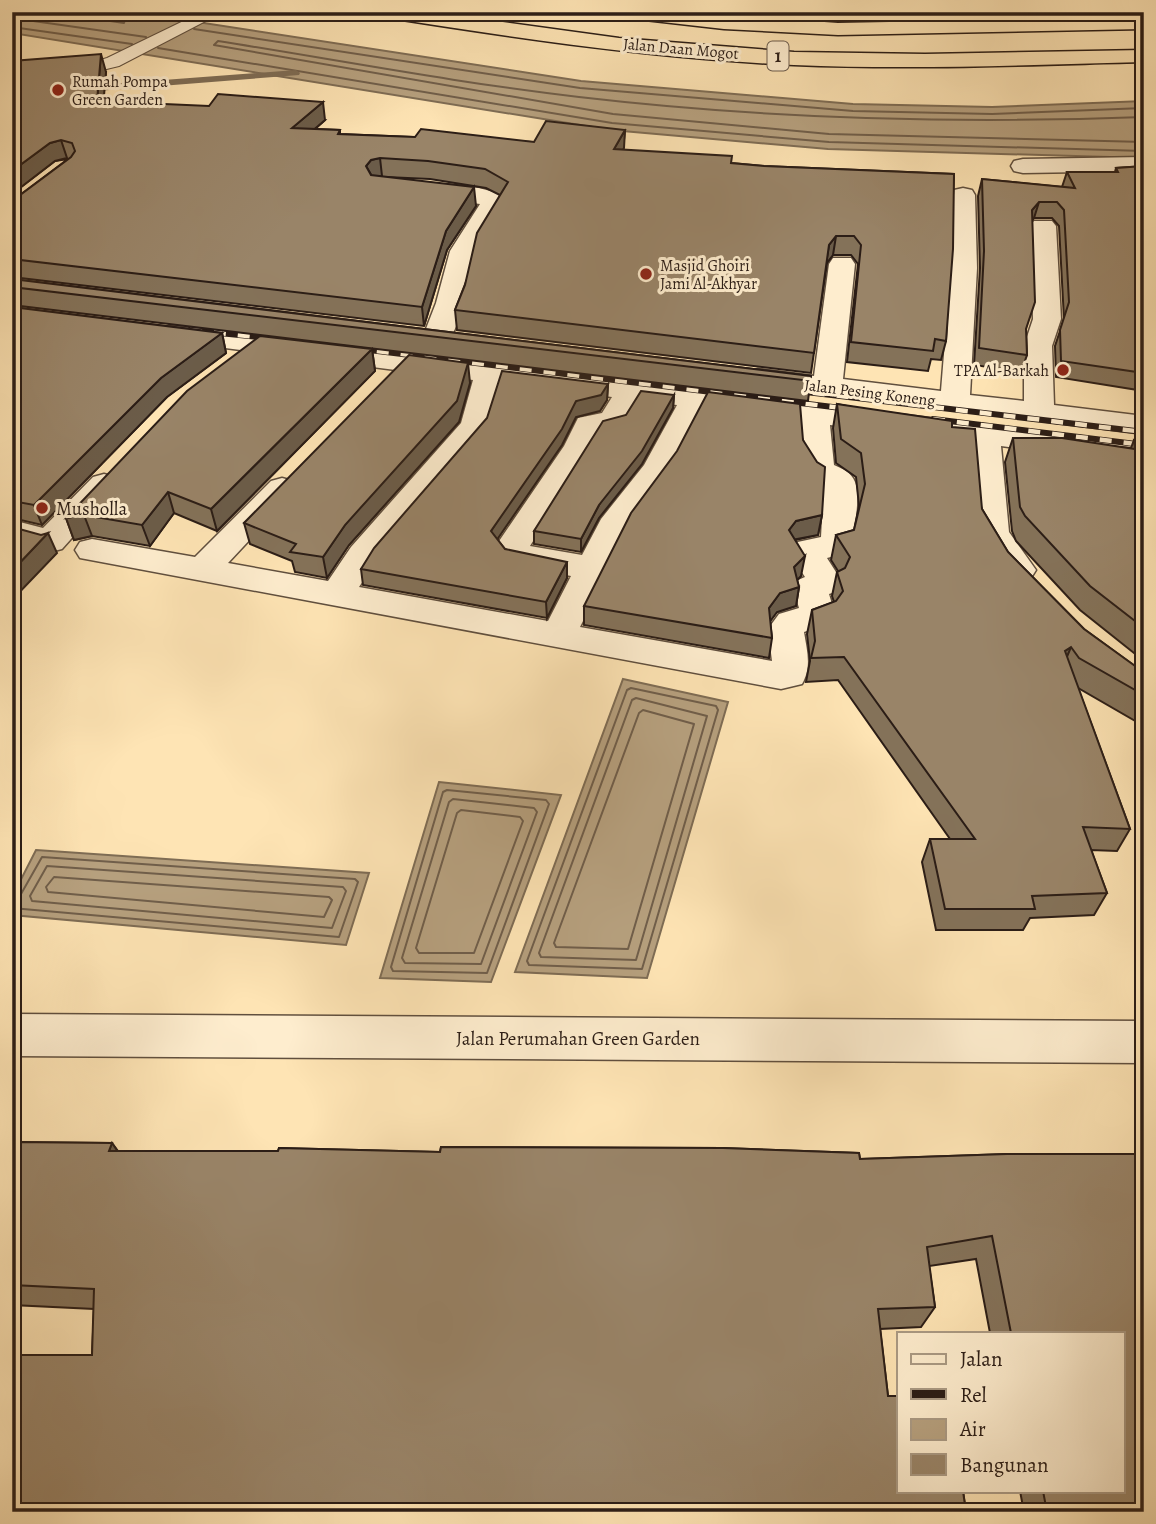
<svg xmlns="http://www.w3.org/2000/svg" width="1156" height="1524" font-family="Alegreya,serif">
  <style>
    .water { fill: #b6a07e; stroke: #7e6c54; stroke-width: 2 }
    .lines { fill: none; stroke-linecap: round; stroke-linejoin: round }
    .shore { stroke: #705e4a; stroke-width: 2 }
    .stream { fill: #7e6c54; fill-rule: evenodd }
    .lane-casing { stroke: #604f3e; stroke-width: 2 }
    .street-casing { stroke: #604f3e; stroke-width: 3 }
    .highway-casing { stroke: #2b1d16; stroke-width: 3 }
    .lane { fill: #feedce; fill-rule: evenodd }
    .street { fill: #feedce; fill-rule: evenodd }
    .highway { fill: #fee4b4; fill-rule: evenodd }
    .rail-casing { stroke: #2b1d16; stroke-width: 6 }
    .rail { stroke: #feedce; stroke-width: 4.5; stroke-dasharray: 12; stroke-linecap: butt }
    .wall { fill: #847259; stroke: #2b1d16; stroke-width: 2 }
    .shaded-wall { fill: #6b5c49; stroke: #2b1d16; stroke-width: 2 }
    .building { fill: #998468; stroke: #2b1d16; stroke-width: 2 }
    .poi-dot { fill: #8f2418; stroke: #feedce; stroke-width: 2.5 }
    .labels { text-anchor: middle; stroke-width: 6; stroke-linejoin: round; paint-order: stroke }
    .far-street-label { font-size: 16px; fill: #2b1d16; stroke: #feedce }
    .far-poi-label { font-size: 16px; fill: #2b1d16; stroke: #feedce; text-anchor: start }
    .shield { fill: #feedce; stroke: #6a5b4d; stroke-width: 2 }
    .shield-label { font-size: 18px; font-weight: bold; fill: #2b1d16 }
    .poi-label { font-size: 19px; fill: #2b1d16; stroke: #feedce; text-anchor: start }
    .street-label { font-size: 19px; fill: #2b1d16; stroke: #feedce }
  </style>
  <rect width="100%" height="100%" fill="#fee4b4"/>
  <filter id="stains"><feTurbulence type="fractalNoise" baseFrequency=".00286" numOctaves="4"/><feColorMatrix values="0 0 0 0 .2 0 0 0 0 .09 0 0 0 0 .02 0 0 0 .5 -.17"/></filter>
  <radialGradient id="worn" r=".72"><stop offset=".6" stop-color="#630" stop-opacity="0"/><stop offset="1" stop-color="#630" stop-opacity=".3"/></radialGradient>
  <g class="water">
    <path d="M12,12H132L581,81L853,104L992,107L1144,101V158L828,149L611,130L12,33Z"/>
    <path d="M623,679L728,702L647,978L515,972Z"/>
    <path d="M439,782L561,795L491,982L380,978Z"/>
    <path d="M36,850L369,873L346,945L12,915V897Z"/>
  </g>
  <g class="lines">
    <g class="shore">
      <path d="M49,12L124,23L127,12"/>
      <path d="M12,18L146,37"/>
      <path d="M12,27L132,44"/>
      <path d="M194,29L580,88L853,111L992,114L1144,108"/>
      <path d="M158,48L612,123L829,142L1144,151"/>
      <path d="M1144,117C955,124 767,119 579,97C458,83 338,60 218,41L214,45L613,114L829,134L1144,142"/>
      <path d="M631,688L716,706L718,710L642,969L529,965L527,961L627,690Z"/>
      <path d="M636,698L707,716L636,960L541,957L539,953L632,700Z"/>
      <path d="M643,710L694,724L628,949L556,947L554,943L639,713Z"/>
      <path d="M447,790L546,800L549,804L487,973L393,971L391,967L443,792Z"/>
      <path d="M453,799L534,808L537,812L481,964L405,963L402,958L449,802Z"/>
      <path d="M461,810L520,817L523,821L474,953H419L416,948L457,813Z"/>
      <path d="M47,866L343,887L346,891L332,928L32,901L30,896Z"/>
      <path d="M54,877L329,897L332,900L324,917L48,892L46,887Z"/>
      <path d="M12,898L21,894L42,857L355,879L358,882L339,937L12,908"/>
    </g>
    <path class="stream" d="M296,70L300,73L299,75L84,92L79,89L84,86Z"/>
    <defs>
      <g id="lane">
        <path d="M202,12H223L119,66L90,73L12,77V67L90,63L107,58Z"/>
        <path d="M1072,12H1089L1099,24L1091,29L1085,27Z"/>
      </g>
      <g id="street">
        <path d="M1144,157V171L1023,173L1014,171L1011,166L1014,161L1023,159Z"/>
        <path d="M422,183C442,185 495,184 506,201C497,217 482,235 476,252C465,283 465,318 446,345L436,347L426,345L422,339L436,303L450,251L480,204L413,195L410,190L413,185Z"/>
        <path d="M963,188L972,190L975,195L977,268L970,395L1024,401V346L1033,319L1030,226L1034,221H1052L1056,226L1061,319L1052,346L1054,405L1144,416V434L748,384L743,378L748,372L758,369L814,376L829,264L833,258H851L855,264L843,379L941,391L951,268V195L954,190Z"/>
        <path d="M173,326L1144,444V464L1001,446L1009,532L1036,570L1031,578C1015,583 1008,580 998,568C968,533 973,486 970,442L830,425L834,465C843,469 851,472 855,482C861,497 854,540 846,553L827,558L843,583L838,591L829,594L835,614L830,623L804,632C807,651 812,667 802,684L781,689L80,558L75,550L80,542L92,539L195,557L271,481L282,478L293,481L298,488L228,563L328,581L351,547L461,423L473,380L163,340L159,334L163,328ZM502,383L612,397L602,413L578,418L564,446L495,547L506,563L571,576L548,621L359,587L375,563L486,432ZM640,401L677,405L644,465L601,519L582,555L530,546L601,432L623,427ZM705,409L799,421C801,447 797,473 824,485L821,537L793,543L788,551L805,577L798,580L793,588L799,608L779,614L768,629L772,661L580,627L628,531L673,469Z"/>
        <path d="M104,474L115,477L120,484L62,549L50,552L12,542V520L43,528L93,477Z"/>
        <path d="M12,1014L1144,1021V1063L12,1056Z"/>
      </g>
      <g id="highway">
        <path d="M379,12H430L619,38L794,52L925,54L1144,50V62C1027,65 911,70 794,65C658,59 523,39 389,18Z"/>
        <path d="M617,12H683L838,23L1144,17V29L838,35L724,29L627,18Z"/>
      </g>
    </defs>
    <use href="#lane" class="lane-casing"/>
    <use href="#street" class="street-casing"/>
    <use href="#highway" class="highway-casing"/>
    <use href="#lane" class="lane"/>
    <use href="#street" class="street"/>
    <use href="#highway" class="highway"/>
    <defs>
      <g id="rail">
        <path d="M190,330L277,339"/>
        <path d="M353,348L857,410"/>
        <path d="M789,390L1144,432"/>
        <path d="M933,419L1144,445"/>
      </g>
    </defs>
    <use href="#rail" class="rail-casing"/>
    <use href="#rail" class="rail"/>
  </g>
  <g class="wall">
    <path d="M799,12H860L859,20L798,18Z"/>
    <path d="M932,12H975L973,18Z"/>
    <path d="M12,61L106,72L103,101L325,120L315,129L340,130V134L534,142L625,130L623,150L731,163L764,166L954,174L946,341L941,360L931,359L928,371L847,362L858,264L851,255H833L827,263L811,373L457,330L455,310L500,195L486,188L430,179L385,177L476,206L447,250L424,326L12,277V199L16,198L68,159L55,161L12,194Z"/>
    <path d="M1144,166V391L1056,377L1055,346L1064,319L1059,226L1052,218H1034L1032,220L1026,330L1027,355L1021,372L974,365L980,268L978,196L982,179L1062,187L1067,172H1115L1116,168Z"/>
    <path d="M12,279L811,376L808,401L12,305Z"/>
    <path d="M12,307L222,333L226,353L167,397L42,525L12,518Z"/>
    <path d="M372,349L375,371L217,531L174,513L150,546L92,536L74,540L66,518Z"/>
    <path d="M470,383L459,422L349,545L327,578L295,572L292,561L250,544L244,523Z"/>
    <path d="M608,384L607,400L600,411L576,417L562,445L497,539L505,549L567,578L547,618L363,585L361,569Z"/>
    <path d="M674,395L673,408L642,464L599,518L581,552L534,544V531L626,415Z"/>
    <path d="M837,404L952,427L982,509L1008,552L1084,629L1135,666L1144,670V726L1078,688L1130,829L1117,851L1091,850L1107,893L1094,915L1030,918L1023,930H936L922,862L930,839H950L838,680L806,682L810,661L807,634L812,610L834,602L832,596L837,572L838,571L831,560L836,535L854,530L859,506L856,477L836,463L833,428Z"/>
    <path d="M1013,438L1131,448L1134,440L1144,442V661L1080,610L1016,541L1012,531L1005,462Z"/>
    <path d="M803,440L822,515L818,535L795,540L801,576L797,580L799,587L796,606L777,612L770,621L772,638L769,658L584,625V606Z"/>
    <path d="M12,1142L112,1143L118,1151H278L279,1148L440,1152L441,1147L723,1148L859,1153L860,1159L1007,1154H1144V1512H1024L1020,1491H1123V1333H990L976,1259L929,1266L935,1307L921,1327L880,1329L888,1396H899V1491H963L966,1512H12V1355H92L94,1309L12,1305Z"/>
  </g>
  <g class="shaded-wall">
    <path d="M101,54L106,72L102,119L97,101Z"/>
    <path d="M323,102L325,120L295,146L292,128Z"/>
    <path d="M625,130L624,148L614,168V149Z"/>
    <path d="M61,140L67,158L55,161L12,194V171L50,143Z"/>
    <path d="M380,158L382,176L373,178L366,166L371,160Z"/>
    <path d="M474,187L476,206L447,250L424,326L422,307L446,231Z"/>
    <path d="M1039,202L1034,218L1027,226L1032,210Z"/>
    <path d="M836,236L833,255L826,264L829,245Z"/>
    <path d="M222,333L226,353L167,397L42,525L34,505L161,378Z"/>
    <path d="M372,349L375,371L217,531L211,509Z"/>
    <path d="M468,363L470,383L459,422L349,545L327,578L323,557L345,525Z"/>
    <path d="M608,384L607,400L600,411L576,417L562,445L492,547L491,531L576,401Z"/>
    <path d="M674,395L673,408L642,464L599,518L581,552V539L599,505Z"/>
    <path d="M168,492L174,513L150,546L142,525Z"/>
    <path d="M84,515L92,536L74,540L66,518Z"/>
    <path d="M822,515L818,535L792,540L789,530L796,521Z"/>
    <path d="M48,533L57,553L12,600V571Z"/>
    <path d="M805,556L801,576L791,587L794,567Z"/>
    <path d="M567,562V578L547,618L546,602Z"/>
    <path d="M799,587L796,606L777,612L766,627L769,608L780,593Z"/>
    <path d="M1071,647L1061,671L1065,651Z"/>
    <path d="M112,1143L129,1168L109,1151Z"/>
  </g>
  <g class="building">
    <path d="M101,54L97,101L209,106L218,94L323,102L292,128L340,130L338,134L415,137L421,129L534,142L546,121L625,130L614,149L732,156L731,163L764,166L954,174L953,249L946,341L935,339L933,351L851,342L861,245L854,236H836L829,245L814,353L455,310L465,285L477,233L508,182L485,169L428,161L380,158L371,160L366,166L371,175L474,187L446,231L422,307L12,259V199L16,198L71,157L75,151L72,143L61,140L50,143L12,171V61Z"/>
    <path d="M1144,166V373L1061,361L1060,330L1069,302L1064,210L1057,202H1039L1032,210L1035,302L1026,329L1027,355L979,348L984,251L982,179L1075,188L1067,172H1118L1116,168Z"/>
    <path d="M12,279L811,376V381L12,287Z"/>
    <path d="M12,307L222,333L161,378L34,505L12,501Z"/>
    <path d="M260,336L372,349L211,509L168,492L142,525L84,515L66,518L187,391Z"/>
    <path d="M409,355L468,363L457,401L345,525L323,557L290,552L296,544L244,523Z"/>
    <path d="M502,371L608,384L601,395L576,401L562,429L491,531L505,549L567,562L546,602L361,569L374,548L487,418Z"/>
    <path d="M641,391L674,395L642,451L599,505L581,539L534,531L603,421L626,415Z"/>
    <path d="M708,392L800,404L803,440L817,462L825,467L822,515L796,521L789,530L805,556L794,567L799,587L780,593L769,608L772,638L584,606L631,513L677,451Z"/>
    <path d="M837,404L952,421V427L975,429L982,509L1008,552L1084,629L1135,666L1144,670V695L1079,658L1071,647L1065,651L1130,829L1083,827L1107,893L1032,896L1035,909H945L930,839H975L844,657L811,658L815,641L812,610L836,601L843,591L837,572L845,568L850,557L836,535L854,530L865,484L861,453L841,439Z"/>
    <path d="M1013,438H1062L1135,449L1134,440L1144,442V628L1090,586L1025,516L1020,507Z"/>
    <path d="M12,527L41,535L48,533L12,571Z"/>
    <path d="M12,1142L112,1143L109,1151H278L279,1148L440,1152L441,1147L723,1148L859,1153L860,1159L1007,1154H1144V1512H1047L1043,1491H1123V1333H1011L992,1236L927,1247L935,1307L878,1309L888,1396H899V1491H963L966,1512H12V1355H92L94,1289L12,1285Z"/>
  </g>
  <g class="poi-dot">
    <circle cx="58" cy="90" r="7"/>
    <circle cx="646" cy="274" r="7"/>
    <circle cx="1063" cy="370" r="7"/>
    <circle cx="42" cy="508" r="7"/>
  </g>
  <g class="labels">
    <g class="far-street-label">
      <text transform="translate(681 48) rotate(5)" y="6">Jalan Daan Mogot</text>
      <text transform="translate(870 392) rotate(7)" y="6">Jalan Pesing Koneng</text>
    </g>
    <g class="far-poi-label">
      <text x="72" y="87">Rumah Pompa<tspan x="72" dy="18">Green Garden</tspan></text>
      <text x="660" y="271">Masjid Ghoiri<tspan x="660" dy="18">Jami Al-Akhyar</tspan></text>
      <text x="1049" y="376" text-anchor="end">TPA Al-Barkah</text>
    </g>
    <rect class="shield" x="767.5" y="41.5" width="21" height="29" rx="5"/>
    <g class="shield-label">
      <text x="778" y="62">1</text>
    </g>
    <g class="poi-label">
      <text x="56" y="515">Musholla</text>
    </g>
    <g class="street-label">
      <text x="578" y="1045">Jalan Perumahan Green Garden</text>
    </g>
  </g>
  <rect width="1156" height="1524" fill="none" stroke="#fee4b4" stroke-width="42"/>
  <rect x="14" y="14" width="1128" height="1496" fill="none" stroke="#2b1d16" stroke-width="3.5"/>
  <rect x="21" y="21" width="1114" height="1482" fill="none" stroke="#2b1d16" stroke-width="2"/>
  <rect x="897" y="1332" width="228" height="161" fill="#feedce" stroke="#aa9a84" stroke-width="2"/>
  <rect x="911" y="1354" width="35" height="10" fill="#feedce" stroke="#aa9a84" stroke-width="2"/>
  <text x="960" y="1366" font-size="21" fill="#2b1d16">Jalan</text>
  <rect x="911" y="1389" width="35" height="10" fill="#2b1d16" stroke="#aa9a84" stroke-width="2"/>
  <text x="960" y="1402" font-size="21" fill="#2b1d16">Rel</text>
  <rect x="911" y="1419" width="35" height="21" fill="#b6a07e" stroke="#aa9a84" stroke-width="2"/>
  <text x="960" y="1436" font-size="21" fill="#2b1d16">Air</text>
  <rect x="911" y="1454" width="35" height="21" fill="#998468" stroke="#aa9a84" stroke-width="2"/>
  <text x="960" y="1472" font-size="21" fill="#2b1d16">Bangunan</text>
  <rect width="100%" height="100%" filter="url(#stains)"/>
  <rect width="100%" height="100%" fill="url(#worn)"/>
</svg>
